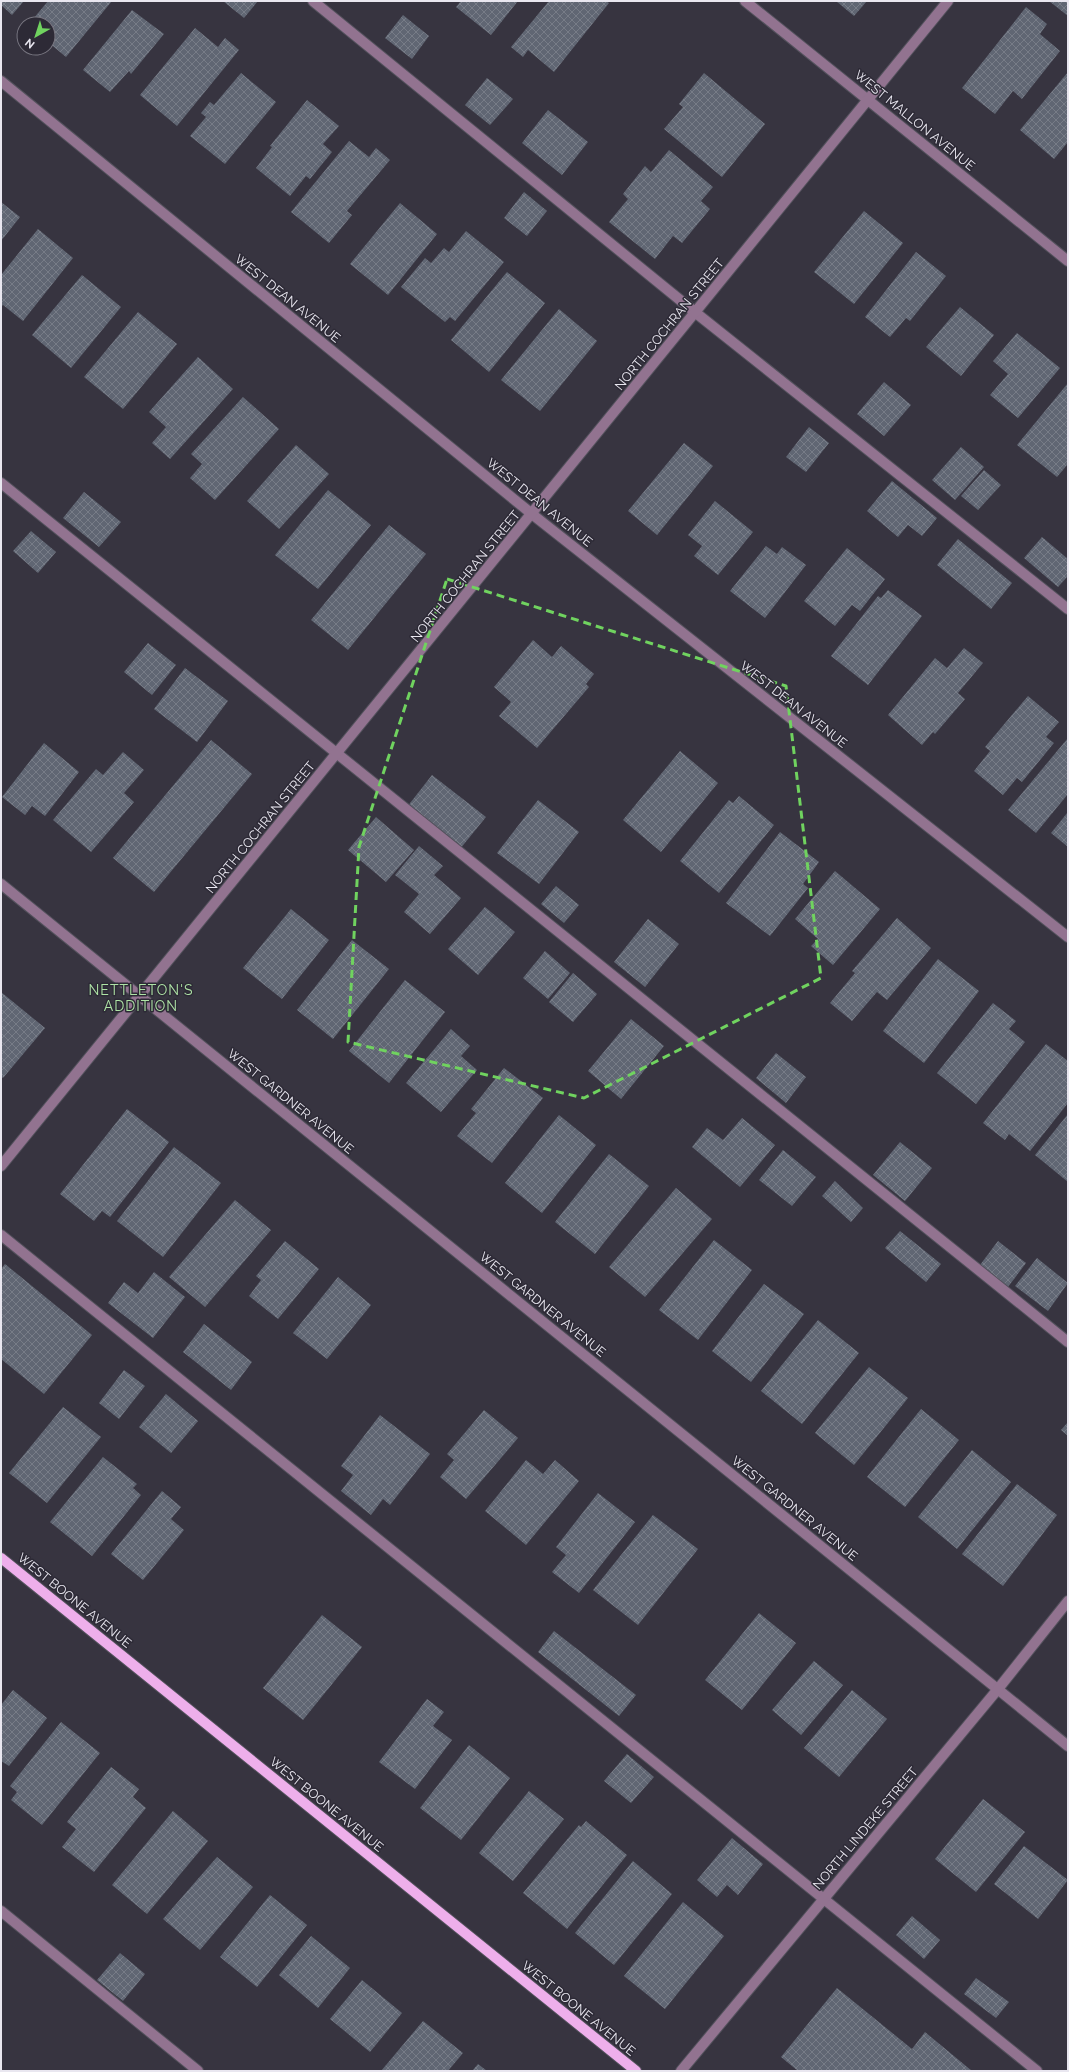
<svg xmlns="http://www.w3.org/2000/svg" width="1069" height="2072" font-family="Raleway,sans-serif">
  <style>
    .building { fill: url(#building-cross-hatch) }
    .lines { fill: none; stroke-linecap: round; stroke-linejoin: round }
    .minor-casing { stroke: #53515c; stroke-width: 12 }
    .major-casing { stroke: #53515c; stroke-width: 12 }
    .minor { stroke: #927390; stroke-width: 10 }
    .major { stroke: #eeafeb; stroke-width: 10 }
    .marked { fill: none; stroke: #70d35f; stroke-width: 3; stroke-dasharray: 8 5; stroke-linejoin: round }
    .labels { text-anchor: middle; stroke-width: 3; stroke-linejoin: round; paint-order: stroke }
    .street-label { font-size: 13px; fill: #e9e7f0; stroke: #2d2a36 }
    .neighbourhood-label { font-size: 14px; letter-spacing: 1px; fill: #afe4a6; stroke: #2d2a36 }
  </style>
  <defs>
    <pattern id="building-cross-hatch" width="8" height="8" patternUnits="userSpaceOnUse"><rect width="8" height="8" fill="#606673"/><path d="M0 0l8 8M0 8l8-8" fill="none" stroke="#777c87"/></pattern>
  </defs>
  <rect width="100%" height="100%" fill="#373440"/>
  <g class="building">
    <path d="M1,1H24L12,15L1,5Z"/>
    <path d="M48,1H112L66,57L48,42V24H29Z"/>
    <path d="M223,1H258L244,18Z"/>
    <path d="M461,1H518L491,35L456,7Z"/>
    <path d="M549,1H606L609,3L554,72L528,50L523,57L511,47Z"/>
    <path d="M836,1H867L854,16Z"/>
    <path d="M1049,1H1068V16Z"/>
    <path d="M1026,7L1047,24L1040,34L1060,51L1022,99L1013,91L995,114L962,88Z"/>
    <path d="M132,10L164,34L131,74L129,71L110,92L83,70Z"/>
    <path d="M403,15L429,36L412,59L385,38Z"/>
    <path d="M195,28L218,47L225,38L239,50L177,126L140,95Z"/>
    <path d="M1068,72V142L1054,159L1020,130Z"/>
    <path d="M241,73L276,102L225,164L190,136L206,117L201,113L210,102L214,105Z"/>
    <path d="M704,73L765,124L722,177L664,129L683,107L679,104Z"/>
    <path d="M487,78L513,99L490,125L465,105Z"/>
    <path d="M307,100L339,126L323,144L332,152L310,179L306,176L290,196L256,168L272,147L270,146Z"/>
    <path d="M548,110L588,142L562,175L522,143Z"/>
    <path d="M349,141L369,157L376,148L390,160L347,211L352,215L329,243L291,212Z"/>
    <path d="M669,150L713,187L701,201L710,209L682,243L673,236L655,259L609,222L628,199L623,194L645,166L651,172Z"/>
    <path d="M524,192L547,211L527,236L504,218Z"/>
    <path d="M1,202L20,217L1,241Z"/>
    <path d="M400,203L437,234L388,295L350,264Z"/>
    <path d="M864,211L903,243L854,304L814,272Z"/>
    <path d="M38,229L73,258L23,321L3,305L1,307V275Z"/>
    <path d="M466,231L504,262L455,321L450,317L445,322L401,287L425,258L431,263L444,248L449,252Z"/>
    <path d="M916,252L946,276L910,321L906,318L890,337L865,317Z"/>
    <path d="M507,272L545,303L489,372L451,340Z"/>
    <path d="M82,275L121,307L71,368L32,335Z"/>
    <path d="M960,307L994,335L961,376L926,347Z"/>
    <path d="M559,309L597,341L540,411L501,380Z"/>
    <path d="M138,312L177,344L123,409L84,377Z"/>
    <path d="M1017,333L1060,368L1018,418L990,395L1008,374L993,361Z"/>
    <path d="M198,357L233,389L170,459L152,443L166,427L149,412Z"/>
    <path d="M884,382L911,405L884,436L857,414Z"/>
    <path d="M1068,383V464L1057,477L1017,445Z"/>
    <path d="M243,397L279,429L215,500L190,478L202,464L191,454Z"/>
    <path d="M809,427L829,443L806,472L786,457Z"/>
    <path d="M684,443L713,466L657,535L628,511Z"/>
    <path d="M296,445L329,474L279,529L247,501Z"/>
    <path d="M961,447L984,467L955,500L932,480Z"/>
    <path d="M984,470L1001,485L978,510L961,496Z"/>
    <path d="M892,481L937,518L922,536L908,525L898,537L867,511Z"/>
    <path d="M328,490L371,525L318,589L275,555Z"/>
    <path d="M84,492L121,522L99,547L63,518Z"/>
    <path d="M715,501L753,532L718,575L694,556L702,546L688,535Z"/>
    <path d="M389,525L426,554L348,650L311,620Z"/>
    <path d="M31,531L56,552L38,573L13,551Z"/>
    <path d="M1042,537L1068,559V576L1058,587L1024,558Z"/>
    <path d="M958,539L1012,583L991,609L937,565Z"/>
    <path d="M766,546L777,554L782,547L806,565L765,618L730,591Z"/>
    <path d="M847,548L885,579L860,611L852,605L835,626L804,601Z"/>
    <path d="M888,590L922,616L868,685L831,656L878,596L881,598Z"/>
    <path d="M533,640L552,657L561,646L594,674L586,684L589,687L537,748L499,716L511,702L494,687Z"/>
    <path d="M148,643L176,665L152,695L124,672Z"/>
    <path d="M964,648L983,663L958,693L965,699L935,734L933,732L922,745L888,715L935,658L947,668Z"/>
    <path d="M185,668L228,701L197,742L154,709Z"/>
    <path d="M1028,696L1059,722L1046,737L1054,743L1022,782L1017,778L1003,795L974,771L990,751L985,747Z"/>
    <path d="M1068,738V794L1036,833L1008,810Z"/>
    <path d="M211,740L252,774L154,892L113,858Z"/>
    <path d="M44,743L79,772L45,816L32,806L25,815L2,797Z"/>
    <path d="M680,751L718,783L661,852L623,820Z"/>
    <path d="M123,752L144,770L124,793L134,802L91,852L53,820L96,769L103,775Z"/>
    <path d="M432,775L486,817L460,849L407,807Z"/>
    <path d="M739,796L774,825L719,893L680,861L729,800L733,803Z"/>
    <path d="M538,800L579,832L539,884L497,853Z"/>
    <path d="M1068,812V847L1051,833Z"/>
    <path d="M376,817L414,850L386,882L348,850Z"/>
    <path d="M780,832L819,862L803,884L808,888L770,936L726,903Z"/>
    <path d="M419,846L443,866L434,875L461,898L430,934L404,912L419,894L395,875Z"/>
    <path d="M835,871L880,909L833,965L811,946L818,939L795,919Z"/>
    <path d="M556,886L579,905L564,923L541,904Z"/>
    <path d="M485,907L515,932L478,975L448,949Z"/>
    <path d="M291,909L329,940L282,999L243,968Z"/>
    <path d="M897,918L931,948L887,1000L877,992L852,1021L830,1003L855,973L852,971Z"/>
    <path d="M648,919L679,944L645,987L614,962Z"/>
    <path d="M352,940L389,969L333,1039L297,1010Z"/>
    <path d="M545,951L570,973L548,999L523,978Z"/>
    <path d="M938,959L979,991L924,1063L883,1031Z"/>
    <path d="M573,973L597,994L573,1022L549,1002Z"/>
    <path d="M405,980L445,1012L389,1083L349,1051Z"/>
    <path d="M1,992L45,1028L3,1078L1,1076Z"/>
    <path d="M993,1003L1016,1021L1009,1029L1025,1042L976,1104L937,1073Z"/>
    <path d="M631,1019L664,1046L621,1099L588,1071Z"/>
    <path d="M451,1029L470,1046L461,1056L477,1070L441,1112L406,1083Z"/>
    <path d="M1046,1044L1068,1061V1103L1030,1151L1009,1134L1005,1140L983,1123Z"/>
    <path d="M776,1053L806,1077L786,1103L756,1078Z"/>
    <path d="M504,1068L543,1098L492,1163L457,1136L476,1113L471,1109Z"/>
    <path d="M127,1109L169,1142L110,1217L102,1211L94,1221L60,1194Z"/>
    <path d="M1068,1114V1182L1035,1155Z"/>
    <path d="M559,1115L596,1145L542,1213L505,1183Z"/>
    <path d="M742,1118L775,1145L740,1187L692,1147L707,1128L723,1140Z"/>
    <path d="M900,1142L932,1168L905,1201L873,1175Z"/>
    <path d="M174,1147L221,1183L163,1257L117,1221Z"/>
    <path d="M783,1150L816,1177L792,1206L759,1180Z"/>
    <path d="M609,1154L649,1186L595,1254L555,1222Z"/>
    <path d="M835,1181L863,1208L851,1222L822,1196Z"/>
    <path d="M676,1188L712,1219L645,1297L609,1267Z"/>
    <path d="M235,1200L271,1230L205,1307L169,1277Z"/>
    <path d="M900,1231L941,1264L926,1282L885,1248Z"/>
    <path d="M714,1240L752,1270L698,1340L659,1310Z"/>
    <path d="M285,1241L319,1269L278,1319L249,1296L261,1280L256,1276Z"/>
    <path d="M998,1241L1026,1263L1008,1287L980,1265Z"/>
    <path d="M1037,1258L1068,1283L1048,1311L1015,1286Z"/>
    <path d="M5,1264L92,1335L44,1394L1,1359V1269Z"/>
    <path d="M154,1272L185,1297L153,1338L108,1303L124,1282L138,1293Z"/>
    <path d="M338,1277L371,1305L327,1359L293,1333Z"/>
    <path d="M764,1284L804,1314L751,1382L712,1351Z"/>
    <path d="M818,1320L859,1353L802,1424L761,1391Z"/>
    <path d="M204,1324L252,1362L231,1390L183,1352Z"/>
    <path d="M869,1367L908,1398L854,1465L815,1433Z"/>
    <path d="M124,1370L145,1386L119,1419L99,1403Z"/>
    <path d="M166,1394L198,1421L171,1453L139,1427Z"/>
    <path d="M63,1407L101,1437L47,1503L9,1473Z"/>
    <path d="M921,1409L959,1440L905,1507L867,1477Z"/>
    <path d="M484,1410L518,1438L466,1499L440,1477L454,1460L447,1454Z"/>
    <path d="M380,1415L430,1454L390,1505L383,1499L371,1515L341,1491L353,1475L341,1466Z"/>
    <path d="M1068,1422V1436L1061,1430Z"/>
    <path d="M972,1450L1011,1482L957,1549L918,1517Z"/>
    <path d="M103,1457L137,1484L133,1488L141,1495L92,1556L50,1522Z"/>
    <path d="M526,1460L543,1474L555,1460L579,1481L526,1545L485,1511Z"/>
    <path d="M1017,1484L1057,1515L1003,1586L962,1554Z"/>
    <path d="M162,1491L181,1507L171,1519L184,1530L143,1580L111,1554Z"/>
    <path d="M598,1493L635,1522L579,1593L552,1572L566,1555L556,1547Z"/>
    <path d="M653,1515L698,1549L638,1625L593,1590Z"/>
    <path d="M759,1613L796,1643L742,1710L705,1680Z"/>
    <path d="M322,1615L362,1647L303,1720L263,1688Z"/>
    <path d="M554,1631L636,1695L619,1716L538,1652Z"/>
    <path d="M814,1661L843,1685L801,1735L772,1710Z"/>
    <path d="M13,1690L47,1718L9,1766L1,1761V1705Z"/>
    <path d="M852,1690L887,1719L839,1777L804,1748Z"/>
    <path d="M427,1699L444,1712L433,1726L452,1740L415,1789L379,1762Z"/>
    <path d="M61,1722L100,1753L42,1825L11,1800L17,1792L10,1786Z"/>
    <path d="M469,1745L510,1778L461,1840L420,1808Z"/>
    <path d="M627,1754L654,1777L631,1803L604,1781Z"/>
    <path d="M111,1767L139,1789L133,1797L146,1808L94,1872L62,1847L76,1829L67,1822Z"/>
    <path d="M529,1791L564,1819L513,1881L479,1853Z"/>
    <path d="M983,1799L1025,1832L976,1892L935,1859Z"/>
    <path d="M173,1811L208,1841L147,1914L112,1885Z"/>
    <path d="M586,1821L627,1855L567,1929L523,1893L579,1825L581,1827Z"/>
    <path d="M732,1838L763,1864L738,1895L727,1885L717,1897L697,1880Z"/>
    <path d="M1024,1846L1068,1880L1038,1919L994,1884Z"/>
    <path d="M217,1857L253,1887L200,1950L163,1919Z"/>
    <path d="M633,1861L672,1894L614,1965L575,1933Z"/>
    <path d="M270,1895L307,1925L257,1987L220,1957Z"/>
    <path d="M683,1902L724,1936L665,2009L624,1976Z"/>
    <path d="M912,1916L940,1940L924,1959L896,1935Z"/>
    <path d="M311,1936L350,1968L318,2008L279,1975Z"/>
    <path d="M120,1953L145,1974L123,2001L97,1980Z"/>
    <path d="M976,1978L1009,2002L996,2018L964,1994Z"/>
    <path d="M362,1980L402,2013L370,2052L330,2019Z"/>
    <path d="M837,1988L912,2049L925,2032L972,2071H798L781,2057Z"/>
    <path d="M423,2021L463,2053L448,2071H381Z"/>
    <path d="M478,2064L487,2071H472Z"/>
  </g>
  <g class="lines">
    <defs>
      <g id="minor">
        <path d="M313,1L696,313L1068,609"/>
        <path d="M745,1L1068,261"/>
        <path d="M1,81L532,514L1068,937"/>
        <path d="M1,483L1068,1342"/>
        <path d="M1,884L1068,1746"/>
        <path d="M1,1166L948,1"/>
        <path d="M1,1235L1037,2071"/>
        <path d="M1,1911L198,2071"/>
        <path d="M681,2071L998,1689L1068,1601"/>
      </g>
      <path id="major" d="M1,1558L636,2071"/>
    </defs>
    <use href="#minor" class="minor-casing"/>
    <use href="#major" class="major-casing"/>
    <use href="#minor" class="minor"/>
    <use href="#major" class="major"/>
  </g>
  <path class="marked" d="M447,579L786,686L821,978L584,1098L348,1042L359,847Z"/>
  <g class="labels">
    <g class="street-label">
      <text transform="translate(915 120) rotate(39)" y="5">WEST MALLON AVENUE</text>
      <text transform="translate(288 298) rotate(39)" y="5">WEST DEAN AVENUE</text>
      <text transform="translate(669 324) rotate(-51)" y="5">NORTH COCHRAN STREET</text>
      <text transform="translate(540 502) rotate(39)" y="5">WEST DEAN AVENUE</text>
      <text transform="translate(465 576) rotate(-51)" y="5">NORTH COCHRAN STREET</text>
      <text transform="translate(794 704) rotate(38)" y="5">WEST DEAN AVENUE</text>
      <text transform="translate(260 827) rotate(-51)" y="5">NORTH COCHRAN STREET</text>
      <text transform="translate(291 1101) rotate(39)" y="5">WEST GARDNER AVENUE</text>
      <text transform="translate(543 1304) rotate(39)" y="5">WEST GARDNER AVENUE</text>
      <text transform="translate(795 1508) rotate(39)" y="5">WEST GARDNER AVENUE</text>
      <text transform="translate(75 1600) rotate(39)" y="5">WEST BOONE AVENUE</text>
      <text transform="translate(327 1804) rotate(39)" y="5">WEST BOONE AVENUE</text>
      <text transform="translate(865 1828) rotate(-50)" y="5">NORTH LINDEKE STREET</text>
      <text transform="translate(579 2008) rotate(39)" y="5">WEST BOONE AVENUE</text>
    </g>
    <g class="neighbourhood-label">
      <text x="141" y="995">NETTLETON'S<tspan x="141" dy="16">ADDITION</tspan></text>
    </g>
  </g>
  <rect width="1069" height="2072" fill="none" stroke="#e9e7f0" stroke-width="4"/>
  <g transform="translate(36 36) rotate(219)"><circle r="19" fill="#2d2a36" stroke="#787680"/>
  <path d="M0-3L7 15L0 10L-7 15Z" fill="#70d35f"/>
  <text y="-6" font-size="11" font-weight="bold" text-anchor="middle" fill="#e9e7f0">N</text>
  </g>
</svg>
